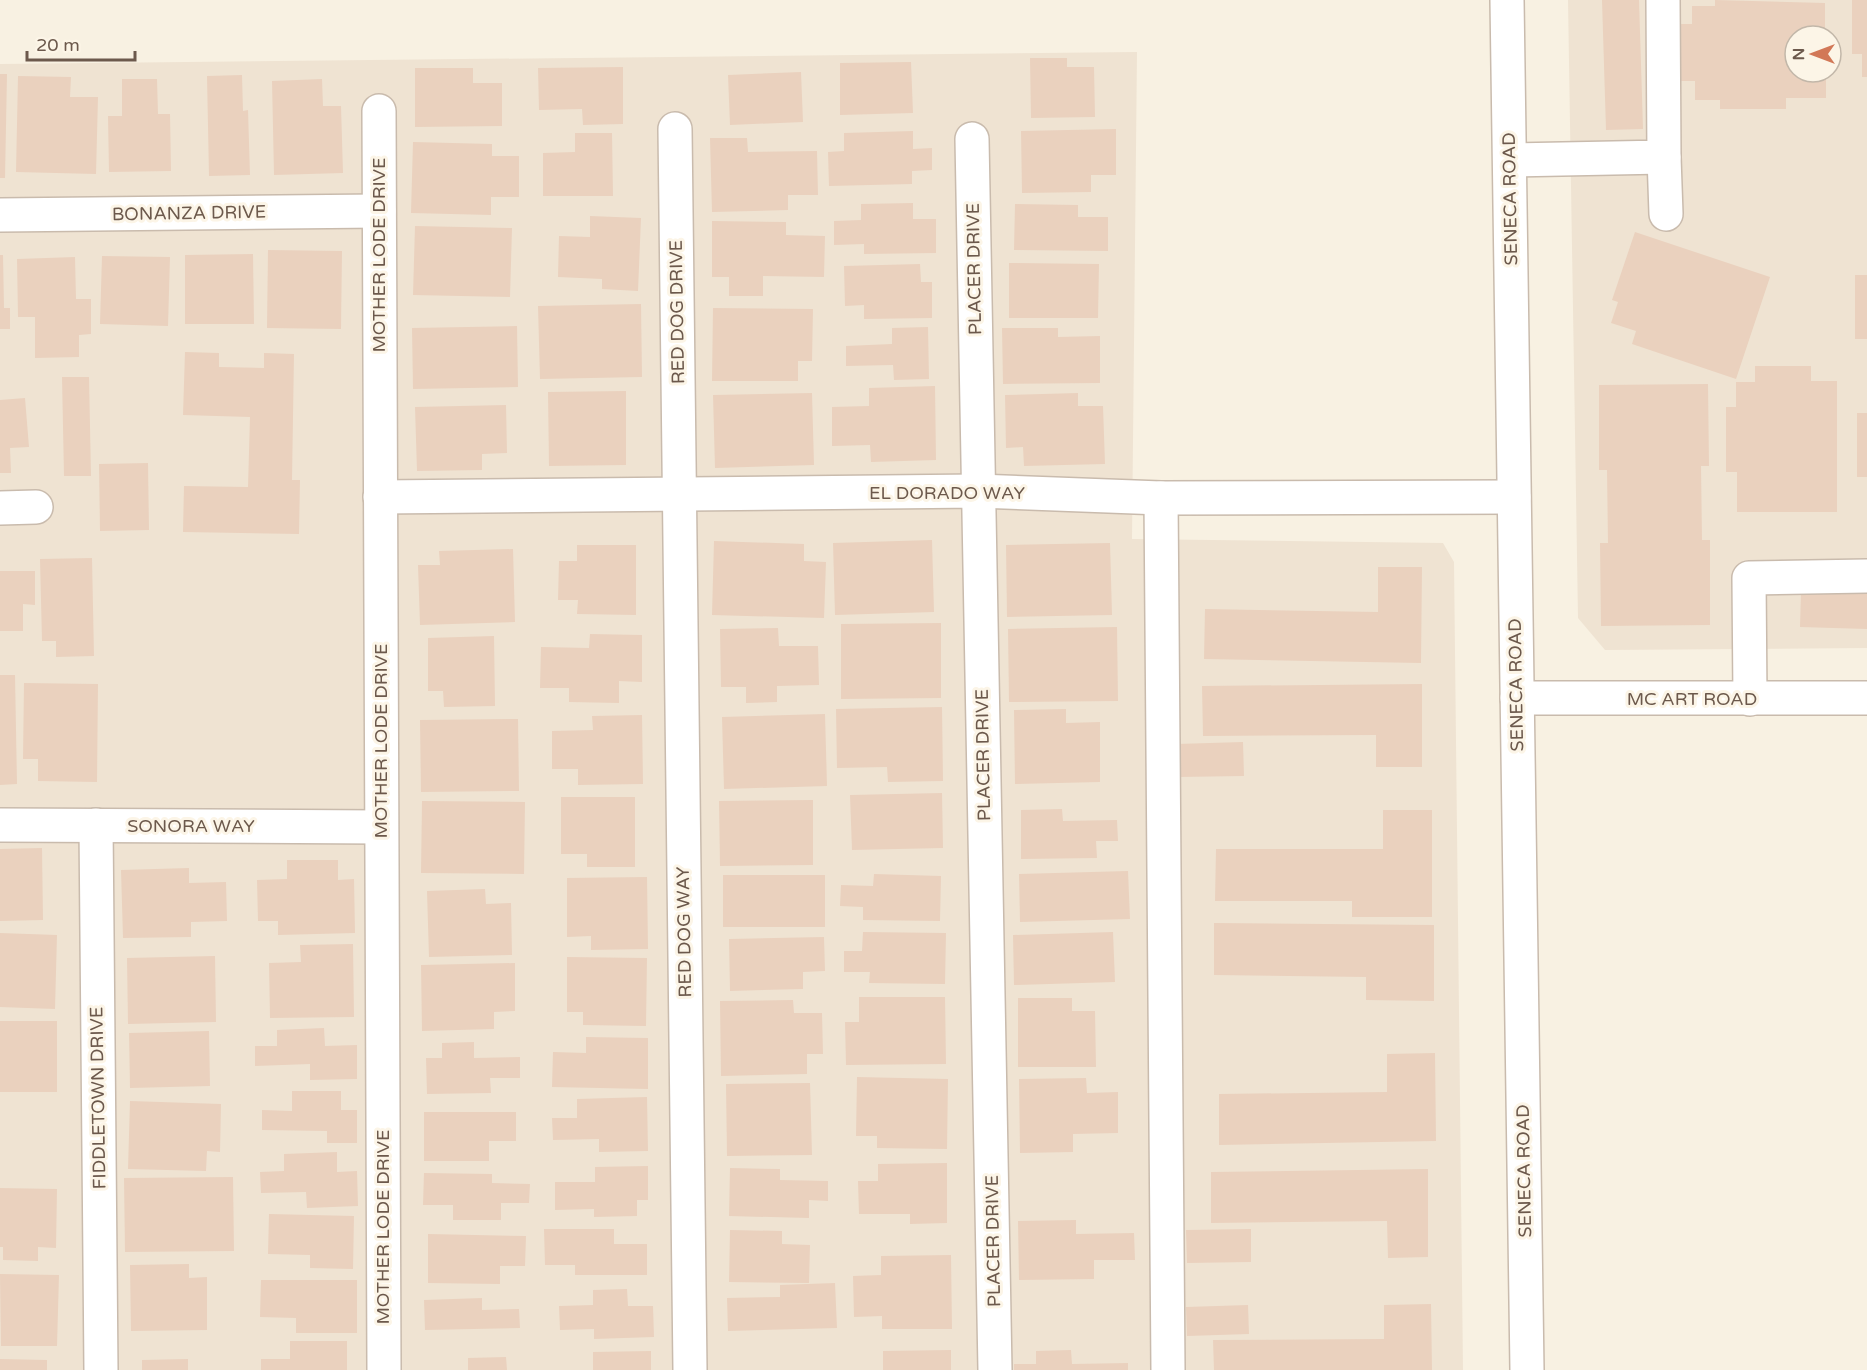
<svg xmlns="http://www.w3.org/2000/svg" width="1867" height="1370" font-family="'Varela Round',sans-serif">
  <style>
    .residential { fill: #efe3d2; fill-rule: evenodd }
    .building { fill: #ead1be }
    .lines { fill: none; stroke-linecap: round; stroke-linejoin: round }
    .minor-casing { stroke: #c9bbad; stroke-width: 36 }
    .minor { stroke: #fff; stroke-width: 33 }
    .labels { text-anchor: middle; stroke-width: 6; stroke-linejoin: round; paint-order: stroke }
    .street-label { font-size: 18px; fill: #6c594c; stroke: #fcf5e7 }
  </style>
  <rect width="100%" height="100%" fill="#f8f1e2"/>
  <g class="residential">
    <path d="M1568,0H1867V648L1605,650L1578,618ZM1795,36H1831V72H1795Z"/>
    <path d="M1137,52L1132,539L1443,543L1454,562L1463,1370H0V64Z"/>
  </g>
  <g class="building">
    <path d="M1602,0H1639L1643,129L1606,130Z"/>
    <path d="M1715,0L1825,3V36H1795V72H1826V98H1786V109H1720V100H1695V81H1679V24H1692V6H1715Z"/>
    <path d="M1852,0H1867V77H1862V54H1852Z"/>
    <path d="M1030,58H1067V67H1094L1095,117L1031,118Z"/>
    <path d="M911,62L913,113L840,115V63Z"/>
    <path d="M623,67V124L583,125L582,109L539,110L538,68Z"/>
    <path d="M415,68H473V83H502V126L415,127Z"/>
    <path d="M801,72L803,122L730,125L728,75Z"/>
    <path d="M0,74H7L5,178H0Z"/>
    <path d="M242,75L243,111L248,110L250,175L209,176L207,76Z"/>
    <path d="M18,76L71,77L70,97H98L96,174L16,172Z"/>
    <path d="M122,79H157L158,114H170L171,171L109,172L108,116H122Z"/>
    <path d="M322,79L323,106H341L343,173L274,175L272,81Z"/>
    <path d="M1116,129V175H1091V192L1022,193L1021,131Z"/>
    <path d="M913,131V149L932,148V170L912,171V184L829,186L828,152L844,151V133Z"/>
    <path d="M575,133H612L613,196H543V153L575,152Z"/>
    <path d="M710,138H747L748,152L817,151L818,195H788V210L712,212Z"/>
    <path d="M413,142L492,144V156H519V197H491V215L411,213Z"/>
    <path d="M913,203V219H936V253L864,254V244L834,245V221L861,220V204Z"/>
    <path d="M1015,204L1078,205V217H1108V251L1014,250Z"/>
    <path d="M590,216L641,218L638,291L602,289V279L558,277L559,236L590,237Z"/>
    <path d="M712,221L786,222V235L825,236L824,277L763,276V296H729V277H712Z"/>
    <path d="M415,226L512,228L510,297L413,295Z"/>
    <path d="M1635,232L1770,277L1736,379L1632,344L1636,331L1611,323L1618,302L1612,300Z"/>
    <path d="M268,250L342,251L341,329L267,328Z"/>
    <path d="M253,254L254,324H185V255Z"/>
    <path d="M0,255H3L4,308H10V329H0Z"/>
    <path d="M102,256L170,257L168,326L100,324Z"/>
    <path d="M75,257L76,299H91V334L79,335V357L35,358V317H18L17,259Z"/>
    <path d="M1009,263L1099,264L1098,318H1009Z"/>
    <path d="M920,264L921,282H932V318L864,319V305L845,306L844,266Z"/>
    <rect x="1855" y="275" width="12" height="64"/>
    <path d="M641,304L642,377L540,379L538,306Z"/>
    <path d="M713,308L813,309L812,361H798V381H712Z"/>
    <path d="M517,326L518,387L413,389L412,328Z"/>
    <path d="M928,327L929,379L894,380L893,365L846,366V346L892,344V328Z"/>
    <path d="M1002,328H1058V337L1100,336V383L1003,384Z"/>
    <path d="M185,352L219,353V367L264,368V353L294,354L292,480H300L299,534L183,532L184,486L248,487L250,417L183,415Z"/>
    <path d="M1755,366H1811V381H1837V512H1737V472H1726V407H1736V382H1755Z"/>
    <path d="M62,377H89L91,476H64Z"/>
    <path d="M1708,384L1709,466H1701L1702,540H1710V625L1601,626L1600,543H1608L1607,470H1599V385Z"/>
    <path d="M935,386L936,460L871,462L870,445L832,446V407L869,406V388Z"/>
    <path d="M626,391V465L549,466L548,392Z"/>
    <path d="M812,393L814,465L715,468L713,395Z"/>
    <path d="M1078,393V406H1103L1105,464L1024,466L1023,447L1006,448L1005,395Z"/>
    <path d="M25,398L29,447L10,448L11,473H0V400Z"/>
    <path d="M506,405L507,453L482,454V470L417,471L415,407Z"/>
    <rect x="1857" y="413" width="10" height="64"/>
    <path d="M148,463L149,530L100,531L99,464Z"/>
    <path d="M932,540L934,612L835,615L833,543Z"/>
    <path d="M714,541L804,544V561L826,562L824,618L712,615Z"/>
    <path d="M1110,543L1112,615L1007,617L1006,545Z"/>
    <path d="M577,545H636V615L577,614L578,600H558L559,561H577Z"/>
    <path d="M513,549L515,622L420,625L418,565H440L439,551Z"/>
    <path d="M92,558L94,656L56,657V641H42L40,559Z"/>
    <path d="M1378,567H1422L1421,663L1204,659L1205,609L1378,612Z"/>
    <path d="M0,571H35V605L23,604V631H0Z"/>
    <path d="M1801,593L1867,594V629L1800,627Z"/>
    <path d="M941,623V698L841,699V624Z"/>
    <path d="M1117,627L1118,701L1009,702L1008,629Z"/>
    <path d="M778,628L779,646H818L819,685L777,686V702L746,703V687H721L720,629Z"/>
    <path d="M590,634L642,635V682L619,681V703L569,702V688H540L541,647L589,648Z"/>
    <path d="M494,636L495,706L444,707L443,691H428V638Z"/>
    <path d="M0,675H15L17,784L0,785Z"/>
    <path d="M24,683L98,684L97,782L38,781V759H23Z"/>
    <path d="M1422,684V767H1376V735L1203,736L1202,686Z"/>
    <path d="M942,707L943,781L888,782L887,767L837,768L836,709Z"/>
    <path d="M1066,709V723L1100,722V782L1015,784L1014,710Z"/>
    <path d="M825,714L827,786L724,789L722,717Z"/>
    <path d="M642,715L643,784L578,785V769H552V731L593,730L592,716Z"/>
    <path d="M518,719L519,791L421,792L420,720Z"/>
    <path d="M1243,742L1244,776L1178,777L1177,744Z"/>
    <path d="M942,793L943,848L852,850L850,795Z"/>
    <path d="M561,797H635V867H587V854H561Z"/>
    <path d="M813,800V865L720,866L719,801Z"/>
    <path d="M422,801L525,802L524,874L421,873Z"/>
    <path d="M1062,809L1063,821L1117,820L1118,841H1096L1097,858L1021,859V810Z"/>
    <path d="M1383,810H1432V917H1352V901H1215L1216,849H1383Z"/>
    <path d="M42,848L43,920L0,921V849Z"/>
    <path d="M287,860H338V880L354,879L355,933L278,935V921H258L257,880L287,879Z"/>
    <path d="M189,868V883L226,882L227,921L191,922V937L123,938L121,870Z"/>
    <path d="M1128,871L1130,919L1020,922L1019,874Z"/>
    <path d="M874,874L941,876L940,921L863,920V907L840,906L841,885L873,886Z"/>
    <rect x="723" y="875" width="102" height="52"/>
    <path d="M647,877L648,949L591,950V936L567,937V878Z"/>
    <path d="M485,889L486,904L511,903L512,955L429,957L427,891Z"/>
    <path d="M1214,923L1434,925V1001L1366,1000V977L1214,975Z"/>
    <path d="M863,932L946,933L945,984L869,983L870,972H844V951H862Z"/>
    <path d="M1113,932L1115,982L1014,985L1013,935Z"/>
    <path d="M0,933L57,935L55,1009L0,1007Z"/>
    <path d="M824,937L825,971L803,972V989L730,991L729,939Z"/>
    <path d="M353,944L354,1017L270,1018L269,963L301,962L300,945Z"/>
    <path d="M215,956L216,1022L128,1024L127,958Z"/>
    <path d="M567,957L647,958L646,1026L583,1025V1012H567Z"/>
    <path d="M515,963V1011L494,1012V1029L422,1031L421,965Z"/>
    <path d="M859,997H945L946,1064L846,1065L845,1022H859Z"/>
    <path d="M1018,998H1072V1011H1095L1096,1067H1018Z"/>
    <path d="M793,1000L794,1013H822L823,1054H807V1074L721,1076L720,1001Z"/>
    <rect x="0" y="1021" width="57" height="71"/>
    <path d="M324,1028L325,1046L357,1045V1079L310,1080V1064L255,1066V1046H277V1030Z"/>
    <path d="M209,1031L210,1086L130,1088L129,1033Z"/>
    <path d="M586,1037L648,1038V1089L552,1087L553,1052L586,1053Z"/>
    <path d="M474,1042V1058L520,1057V1078H490L491,1093L427,1094L426,1058H442V1043Z"/>
    <path d="M1435,1053L1436,1141L1219,1145V1094L1387,1092V1054Z"/>
    <path d="M857,1077L948,1079L947,1149L877,1148V1136H856Z"/>
    <path d="M1086,1078L1087,1093L1118,1092V1133L1073,1134V1152L1020,1153L1019,1079Z"/>
    <path d="M810,1083L812,1155L727,1156L726,1084Z"/>
    <path d="M292,1091H341V1110H357V1143H327V1131L262,1130V1110L292,1111Z"/>
    <path d="M647,1097L648,1151L599,1152V1139L553,1140L552,1118H577V1099Z"/>
    <path d="M130,1101L221,1104L220,1152L207,1151L206,1171L128,1169Z"/>
    <path d="M424,1112H516V1141H489V1161H424Z"/>
    <path d="M337,1152V1172L357,1171L358,1206L307,1208L306,1192L261,1193L260,1172L284,1171V1154Z"/>
    <path d="M947,1163V1223L910,1224V1214H859L858,1181H878V1164Z"/>
    <path d="M648,1166V1200H637V1216L594,1217V1209L555,1210V1182H595V1167Z"/>
    <path d="M730,1168L780,1169V1180L828,1181V1201L809,1200V1218L729,1216Z"/>
    <path d="M1428,1169V1257L1388,1258L1387,1221L1211,1223V1172Z"/>
    <path d="M424,1173L492,1174V1183L530,1184L529,1203H501V1220H453V1205H423Z"/>
    <path d="M233,1177L234,1251L125,1252L124,1178Z"/>
    <path d="M0,1188L57,1189L56,1248L38,1247V1261L3,1260V1247H0Z"/>
    <path d="M269,1214L354,1216L353,1269L310,1268V1255L268,1254Z"/>
    <path d="M1076,1220V1234L1134,1233L1135,1260H1094V1279L1019,1280L1018,1221Z"/>
    <path d="M544,1229H614V1244H647V1275H575V1265H545Z"/>
    <path d="M1251,1229V1262L1187,1263L1186,1230Z"/>
    <path d="M730,1230L782,1231V1244L810,1245L809,1283L729,1282Z"/>
    <path d="M428,1234L526,1236L525,1266H500V1284L428,1283Z"/>
    <path d="M951,1255L952,1329H882V1316L854,1317L853,1276L881,1275V1256Z"/>
    <path d="M189,1264V1278L207,1277V1330L131,1331L130,1265Z"/>
    <path d="M0,1274L59,1275L57,1346H1Z"/>
    <path d="M261,1280H357V1333H296V1318L260,1317Z"/>
    <path d="M835,1283L837,1328L728,1331L727,1298L780,1297V1285Z"/>
    <path d="M627,1289L628,1306H653L654,1337L594,1339V1329L560,1330L559,1306L593,1305V1290Z"/>
    <path d="M482,1298V1310L519,1309L520,1328L425,1330L424,1300Z"/>
    <path d="M1431,1304L1432,1370H1214L1213,1340L1384,1339V1305Z"/>
    <path d="M1248,1305L1249,1334L1187,1336L1186,1307Z"/>
    <path d="M290,1341H347V1370H261V1359H290Z"/>
    <path d="M951,1350V1370H883V1351Z"/>
    <path d="M1071,1350L1072,1364L1128,1363V1370H1014V1364H1036V1351Z"/>
    <path d="M651,1351V1370H593V1352Z"/>
    <path d="M506,1357L507,1370H468V1358Z"/>
    <path d="M0,1359L47,1360V1370H0Z"/>
    <path d="M188,1359V1370H142V1360Z"/>
  </g>
  <g class="lines">
    <defs>
      <g id="minor">
        <path d="M1507,0L1527,1370"/>
        <path d="M379,111L384,1370"/>
        <path d="M675,129L690,1370"/>
        <path d="M972,139L995,1370"/>
        <path d="M1664,157L1666,214"/>
        <path d="M1510,160L1664,157L1663,0"/>
        <path d="M0,215L379,211"/>
        <path d="M380,497L978,491L1161,498L1514,497"/>
        <path d="M1161,498L1168,1370"/>
        <path d="M0,508L36,507"/>
        <path d="M1517,698H1867"/>
        <path d="M1750,699L1749,578L1867,576"/>
        <path d="M0,825L381,827"/>
        <path d="M96,825L101,1370"/>
      </g>
    </defs>
    <use href="#minor" class="minor-casing"/>
    <use href="#minor" class="minor"/>
  </g>
  <g class="labels">
    <g class="street-label">
      <text transform="translate(1510 199) rotate(-91)" y="6">SENECA ROAD</text>
      <text transform="translate(189 213) rotate(-1)" y="6">BONANZA DRIVE</text>
      <text transform="translate(379 255) rotate(-90)" y="6">MOTHER LODE DRIVE</text>
      <text transform="translate(974 269) rotate(-91)" y="6">PLACER DRIVE</text>
      <text transform="translate(677 312) rotate(-91)" y="6">RED DOG DRIVE</text>
      <text x="947" y="499">EL DORADO WAY</text>
      <text transform="translate(1516 685) rotate(-91)" y="6">SENECA ROAD</text>
      <text x="1692" y="705">MC ART ROAD</text>
      <text transform="translate(381 741) rotate(-90)" y="6">MOTHER LODE DRIVE</text>
      <text transform="translate(983 755) rotate(-91)" y="6">PLACER DRIVE</text>
      <text x="191" y="832">SONORA WAY</text>
      <text transform="translate(684 932) rotate(-91)" y="6">RED DOG WAY</text>
      <text transform="translate(98 1098) rotate(-91)" y="6">FIDDLETOWN DRIVE</text>
      <text transform="translate(1524 1171) rotate(-91)" y="6">SENECA ROAD</text>
      <text transform="translate(383 1227) rotate(-90)" y="6">MOTHER LODE DRIVE</text>
      <text transform="translate(993 1241) rotate(-91)" y="6">PLACER DRIVE</text>
    </g>
  </g>
  <g transform="translate(1813 54) rotate(270)"><circle r="28" fill="#fcf5e7" stroke="#c2b7a9" stroke-width="1.5"/>
  <path d="M0-4.5L10 22L0 15L-10 22Z" fill="#d27857"/>
  <text y="-9" font-size="16" font-weight="bold" text-anchor="middle" fill="#6c594c">N</text>
  </g>
  <path d="M27 51v9h108v-9" fill="none" stroke="#6c594c" stroke-width="3"/>
  <text x="36" y="51" font-size="18" fill="#6c594c" stroke="#fcf5e7" stroke-width="4.5" paint-order="stroke">20 m</text>
</svg>
